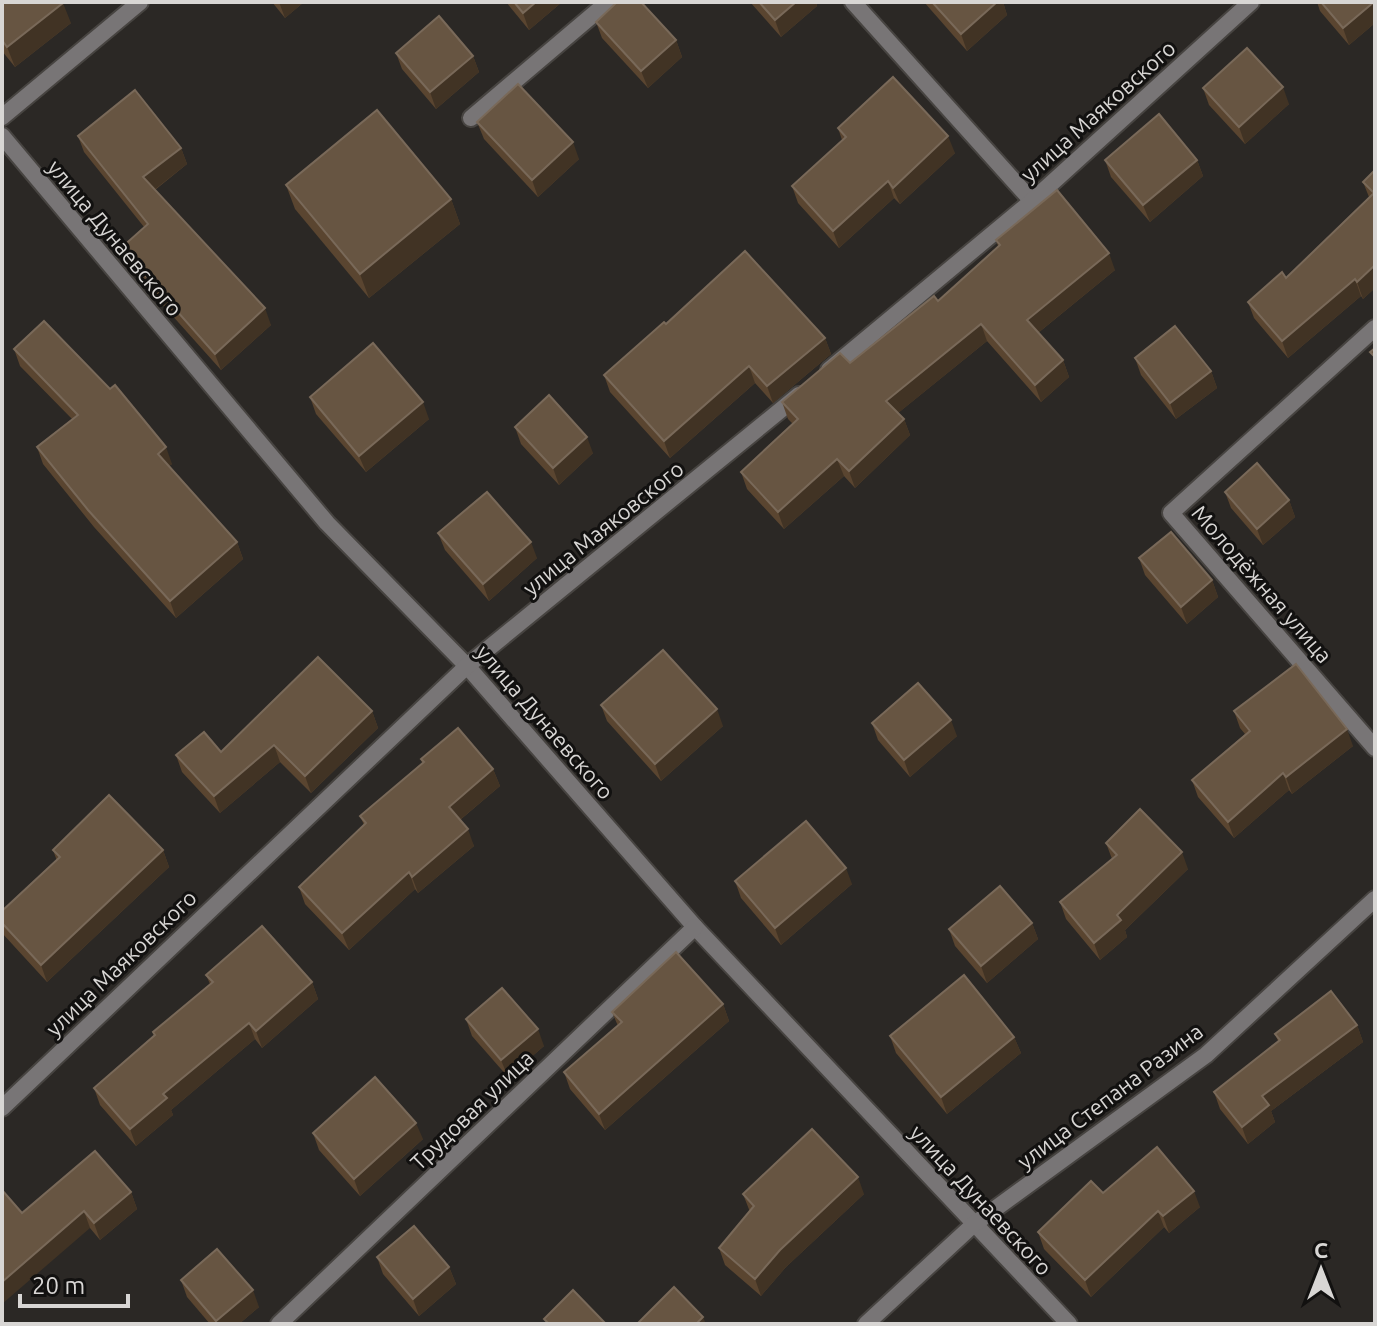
<svg xmlns="http://www.w3.org/2000/svg" width="1377" height="1326" font-family="Ubuntu,sans-serif">
  <style>
    .lines { fill: none; stroke-linecap: round; stroke-linejoin: round }
    .street-casing { stroke: #474441; stroke-width: 20 }
    .street { stroke: #787576; stroke-width: 16 }
    .wall { fill: #5a4530 }
    .shaded-wall { fill: #413324 }
    .building { fill: #675542; stroke: #796959; stroke-width: 2 }
    .labels { text-anchor: middle; stroke-width: 6; stroke-linejoin: round; paint-order: stroke }
    .street-label { font-size: 22px; fill: #d8d6d4; stroke: #121110 }
  </style>
  <rect width="100%" height="100%" fill="#2b2825"/>
  <g class="lines">
    <defs>
      <g id="street">
        <path d="M853,2L1032,201"/>
        <path d="M2,117L140,2"/>
        <path d="M471,118L608,2"/>
        <path d="M2,136L327,523L467,666L695,927L1069,1324"/>
        <path d="M1375,328L1171,513L1375,748"/>
        <path d="M829,370L1032,201L1251,2"/>
        <path d="M2,1108L467,666L799,395"/>
        <path d="M279,1324L695,927"/>
        <path d="M866,1324L973,1225L1206,1055L1375,899"/>
      </g>
    </defs>
    <use href="#street" class="street-casing"/>
    <use href="#street" class="street"/>
  </g>
  <g class="wall">
    <path d="M2,2L71,23L15,67L2,51Z"/>
    <path d="M272,2H304L285,18Z"/>
    <path d="M506,2H562L529,30Z"/>
    <path d="M750,2H816L817,6L781,37Z"/>
    <path d="M924,2H1003L1007,15L967,51Z"/>
    <path d="M1317,2H1375V23L1349,45L1320,11Z"/>
    <path d="M596,22L676,40L682,57L648,88L602,38Z"/>
    <path d="M396,53L473,56L479,72L436,109L402,69Z"/>
    <path d="M1203,88L1289,104L1245,144L1209,105Z"/>
    <path d="M477,122L579,159L538,197L484,139Z"/>
    <path d="M838,128L955,153L900,204L894,198L839,248L798,203L792,186L842,140Z"/>
    <path d="M78,136L181,148L187,164L155,190L271,325L221,370L127,265L121,248L144,227L84,152Z"/>
    <path d="M1105,160H1197L1203,176L1150,222L1111,177Z"/>
    <path d="M1375,170V288L1363,299L1361,296L1288,358L1254,318L1248,302L1286,278L1369,197L1363,182Z"/>
    <path d="M286,185L451,199L460,224L369,298L295,209Z"/>
    <path d="M996,240L1115,270L1038,333L1063,360L1069,377L1041,402L987,341L898,413L904,419L910,435L855,488L844,476L784,529L747,489L741,472L793,424L788,419L782,402L850,363L938,301L998,246Z"/>
    <path d="M666,324L825,338L831,354L773,403L755,383L670,458L610,392L604,375Z"/>
    <path d="M14,349L172,464L169,466L237,542L243,559L176,618L94,527L43,464L37,447L72,419L20,366Z"/>
    <path d="M1135,358L1211,371L1217,388L1176,419L1141,375Z"/>
    <path d="M310,397L429,419L366,472L316,414Z"/>
    <path d="M515,427L593,453L559,485L521,444Z"/>
    <path d="M1225,492L1289,500L1295,517L1263,545L1231,508Z"/>
    <path d="M438,533L537,558L489,601L445,550Z"/>
    <path d="M1139,558L1212,580L1218,597L1187,624L1145,575Z"/>
    <path d="M601,705L723,726L661,781L607,721Z"/>
    <path d="M372,711L378,728L311,793L280,762L220,813L182,772L176,755L221,752Z"/>
    <path d="M1234,711L1353,746L1292,794L1289,790L1234,838L1198,797L1192,780L1245,734L1240,728Z"/>
    <path d="M872,723L957,736L910,777L878,740Z"/>
    <path d="M421,759L493,769L500,786L460,820L474,846L418,893L415,889L349,950L305,904L299,887L364,825L360,816L422,763Z"/>
    <path d="M1106,843L1188,869L1125,930L1127,937L1100,960L1066,919L1060,902L1112,859Z"/>
    <path d="M53,850H163L169,867L47,982L2,933V911L57,861Z"/>
    <path d="M735,881L852,884L781,945L741,898Z"/>
    <path d="M1032,923L1038,939L987,983L955,946L949,929Z"/>
    <path d="M206,975L312,982L318,999L262,1048L255,1039L171,1110L173,1115L136,1146L100,1105L94,1088L154,1036L153,1032L210,984Z"/>
    <path d="M723,1004L729,1021L605,1130L570,1089L564,1072L618,1026L612,1012Z"/>
    <path d="M466,1019L544,1046L508,1077L472,1036Z"/>
    <path d="M1357,1025L1363,1042L1271,1111L1275,1122L1248,1144L1220,1109L1214,1092L1278,1041L1275,1034Z"/>
    <path d="M890,1036L1014,1037L1021,1053L947,1114L896,1053Z"/>
    <path d="M313,1133L423,1139L360,1196L319,1150Z"/>
    <path d="M131,1192L137,1209L100,1240L90,1228L22,1213Z"/>
    <path d="M1103,1193L1200,1207L1169,1233L1164,1227L1091,1297L1044,1249L1038,1232Z"/>
    <path d="M743,1194H864L786,1267L761,1296L725,1265L719,1248L750,1212Z"/>
    <path d="M377,1257L449,1267L456,1284L419,1316L383,1274Z"/>
    <path d="M181,1280L259,1307L239,1324H210L187,1297Z"/>
  </g>
  <g class="shaded-wall">
    <path d="M279,2H304L285,18Z"/>
    <path d="M536,2H562L529,30L523,13Z"/>
    <path d="M796,2H816L817,6L781,37L775,20Z"/>
    <path d="M997,2H1003L1007,15L967,51L961,34Z"/>
    <path d="M1375,2V23L1349,45L1343,28Z"/>
    <path d="M63,3L71,23L15,67L7,47Z"/>
    <path d="M676,40L682,57L648,88L641,71Z"/>
    <path d="M473,56L479,72L436,109L430,92Z"/>
    <path d="M1283,87L1289,104L1245,144L1239,127Z"/>
    <path d="M948,136L955,153L900,204L893,188Z"/>
    <path d="M573,142L579,159L538,197L532,180Z"/>
    <path d="M181,148L187,164L149,194L143,177Z"/>
    <path d="M1197,160L1203,176L1150,222L1143,205Z"/>
    <path d="M888,181L894,198L839,248L833,231Z"/>
    <path d="M451,199L460,224L369,298L360,274Z"/>
    <path d="M1109,253L1115,270L1033,337L1027,320Z"/>
    <path d="M1375,265V288L1363,299L1357,282Z"/>
    <path d="M1355,279L1361,296L1288,358L1282,341Z"/>
    <path d="M265,308L271,325L221,370L215,354Z"/>
    <path d="M981,324L987,341L892,418L886,401Z"/>
    <path d="M825,338L831,354L773,403L767,386Z"/>
    <path d="M1063,360L1069,377L1041,402L1035,385Z"/>
    <path d="M749,366L755,383L670,458L664,441Z"/>
    <path d="M1211,371L1217,388L1176,419L1170,403Z"/>
    <path d="M423,402L429,419L366,472L359,456Z"/>
    <path d="M904,419L910,435L855,488L849,471Z"/>
    <path d="M587,437L593,453L559,485L553,468Z"/>
    <path d="M166,447L172,464L164,470L158,454Z"/>
    <path d="M837,459L844,476L784,529L778,512Z"/>
    <path d="M1289,500L1295,517L1263,545L1257,529Z"/>
    <path d="M237,542L243,559L176,618L170,601Z"/>
    <path d="M531,542L537,558L489,601L483,584Z"/>
    <path d="M1212,580L1218,597L1187,624L1181,607Z"/>
    <path d="M717,709L723,726L661,781L655,764Z"/>
    <path d="M372,711L378,728L311,793L305,776Z"/>
    <path d="M951,720L957,736L910,777L904,760Z"/>
    <path d="M1347,729L1353,746L1292,794L1286,777Z"/>
    <path d="M274,745L280,762L220,813L214,796Z"/>
    <path d="M493,769L500,786L455,824L449,807Z"/>
    <path d="M1283,773L1289,790L1234,838L1228,822Z"/>
    <path d="M468,829L474,846L418,893L412,877Z"/>
    <path d="M163,850L169,867L47,982L41,965Z"/>
    <path d="M1182,852L1188,869L1125,930L1127,937L1100,960L1094,943L1117,915Z"/>
    <path d="M846,868L852,884L781,945L775,928Z"/>
    <path d="M409,872L415,889L349,950L342,933Z"/>
    <path d="M1032,923L1038,939L987,983L981,966Z"/>
    <path d="M312,982L318,999L262,1048L256,1031Z"/>
    <path d="M723,1004L729,1021L605,1130L599,1114Z"/>
    <path d="M249,1023L255,1039L171,1110L173,1115L136,1146L130,1129L163,1094Z"/>
    <path d="M1357,1025L1363,1042L1271,1111L1275,1122L1248,1144L1242,1127L1262,1096Z"/>
    <path d="M538,1029L544,1046L508,1077L501,1060Z"/>
    <path d="M1014,1037L1021,1053L947,1114L941,1097Z"/>
    <path d="M416,1123L423,1139L360,1196L354,1179Z"/>
    <path d="M858,1177L864,1194L786,1267L761,1296L755,1279L780,1250Z"/>
    <path d="M1194,1191L1200,1207L1169,1233L1163,1216Z"/>
    <path d="M131,1192L137,1209L100,1240L94,1223Z"/>
    <path d="M84,1211L90,1228L2,1304V1282Z"/>
    <path d="M1158,1211L1164,1227L1091,1297L1085,1280Z"/>
    <path d="M449,1267L456,1284L419,1316L413,1299Z"/>
    <path d="M253,1290L259,1307L239,1324H217L216,1321Z"/>
    <path d="M703,1317L706,1324H696Z"/>
  </g>
  <g class="building">
    <path d="M2,2H63V3L7,47L2,40Z"/>
    <path d="M514,2H536L523,13Z"/>
    <path d="M617,2H641L676,40L641,71L596,22Z"/>
    <path d="M759,2H796L775,20Z"/>
    <path d="M932,2H997L961,34Z"/>
    <path d="M1321,2H1374L1343,28Z"/>
    <path d="M439,16L473,56L430,92L396,53Z"/>
    <path d="M1247,48L1283,87L1239,127L1203,88Z"/>
    <path d="M893,77L948,136L893,188L888,181L833,231L792,186L846,137L838,128Z"/>
    <path d="M518,84L573,142L532,180L477,122Z"/>
    <path d="M135,90L181,148L143,177L265,308L215,354L121,248L148,224L78,136Z"/>
    <path d="M377,110L451,199L360,274L286,185Z"/>
    <path d="M1159,114L1197,160L1143,205L1105,160Z"/>
    <path d="M1375,170V265L1357,282L1355,279L1282,341L1248,302L1282,272L1286,278L1374,193L1363,182Z"/>
    <path d="M1057,190L1109,253L1027,320L1063,360L1035,385L981,324L886,401L904,419L849,471L837,459L778,512L741,472L798,419L782,402L840,353L850,363L934,296L938,301L1000,245L996,240Z"/>
    <path d="M745,251L825,338L767,386L749,366L664,441L604,375L664,322L666,324Z"/>
    <path d="M44,321L110,389L115,385L166,447L158,454L237,542L170,601L88,510L37,447L78,415L14,349Z"/>
    <path d="M1175,326L1211,371L1170,403L1135,358Z"/>
    <path d="M373,343L423,402L359,456L310,397Z"/>
    <path d="M1375,348V357L1370,352Z"/>
    <path d="M549,395L587,437L553,468L515,427Z"/>
    <path d="M1257,463L1289,500L1257,529L1225,492Z"/>
    <path d="M487,492L531,542L483,584L438,533Z"/>
    <path d="M1171,532L1212,580L1181,607L1139,558Z"/>
    <path d="M663,650L717,709L655,764L601,705Z"/>
    <path d="M318,657L372,711L305,776L274,745L214,796L176,755L204,732L221,752Z"/>
    <path d="M1296,664L1347,729L1286,777L1283,773L1228,822L1192,780L1250,731L1234,711Z"/>
    <path d="M918,683L951,720L904,760L872,723Z"/>
    <path d="M458,728L493,769L449,807L468,829L412,877L409,872L342,933L299,887L366,823L360,816L424,762L421,759Z"/>
    <path d="M109,795L163,850L41,965L2,923V911L60,857L53,850Z"/>
    <path d="M1140,809L1182,852L1117,915L1121,920L1094,943L1060,902L1117,855L1106,843Z"/>
    <path d="M806,821L846,868L775,928L735,881Z"/>
    <path d="M1000,886L1032,923L981,966L949,929Z"/>
    <path d="M262,926L312,982L256,1031L249,1023L163,1094L167,1098L130,1129L94,1088L155,1035L153,1032L213,982L206,975Z"/>
    <path d="M676,952L723,1004L599,1114L564,1072L622,1022L612,1012Z"/>
    <path d="M964,975L1014,1037L941,1097L890,1036Z"/>
    <path d="M502,988L538,1029L501,1060L466,1019Z"/>
    <path d="M1331,991L1357,1025L1262,1096L1269,1105L1242,1127L1214,1092L1280,1040L1275,1034Z"/>
    <path d="M375,1077L416,1123L354,1179L313,1133Z"/>
    <path d="M812,1129L858,1177L780,1250L755,1279L719,1248L754,1206L743,1194Z"/>
    <path d="M1157,1147L1194,1191L1163,1216L1158,1211L1085,1280L1038,1232L1091,1181L1103,1193Z"/>
    <path d="M95,1151L131,1192L94,1223L84,1211L2,1282V1190L22,1213Z"/>
    <path d="M414,1226L449,1267L413,1299L377,1257Z"/>
    <path d="M217,1249L253,1290L216,1321L181,1280Z"/>
    <path d="M674,1287L703,1317L696,1324H637Z"/>
    <path d="M573,1290L606,1324H549L544,1319Z"/>
  </g>
  <g class="labels">
    <g class="street-label">
      <text transform="translate(1098 111) rotate(-42)" y="8">улица Маяковского</text>
      <text transform="translate(115 238) rotate(50)" y="8">улица Дунаевского</text>
      <text transform="translate(603 528) rotate(-39)" y="8">улица Маяковского</text>
      <text transform="translate(1262 584) rotate(49)" y="8">Молодёжная улица</text>
      <text transform="translate(545 722) rotate(49)" y="8">улица Дунаевского</text>
      <text transform="translate(121 963) rotate(-44)" y="8">улица Маяковского</text>
      <text transform="translate(1110 1096) rotate(-37)" y="8">улица Степана Разина</text>
      <text transform="translate(472 1110) rotate(-44)" y="8">Трудовая улица</text>
      <text transform="translate(981 1200) rotate(47)" y="8">улица Дунаевского</text>
    </g>
  </g>
  <rect width="1377" height="1326" fill="none" stroke="#d8d6d4" stroke-width="8"/>
  <g transform="translate(1321 1270)" stroke="#121110" stroke-width="6" paint-order="stroke">
  <path d="M0-6L14 30L0 20L-14 30Z" fill="#d8d6d4"/>
  <text y="-12" font-size="22" font-weight="bold" text-anchor="middle" fill="#d8d6d4">С</text>
  </g>
  <path d="M20 1294v12h108v-12" fill="none" stroke="#d8d6d4" stroke-width="4"/>
  <text x="32" y="1294" font-size="24" fill="#d8d6d4" stroke="#121110" stroke-width="6" paint-order="stroke">20 m</text>
</svg>
